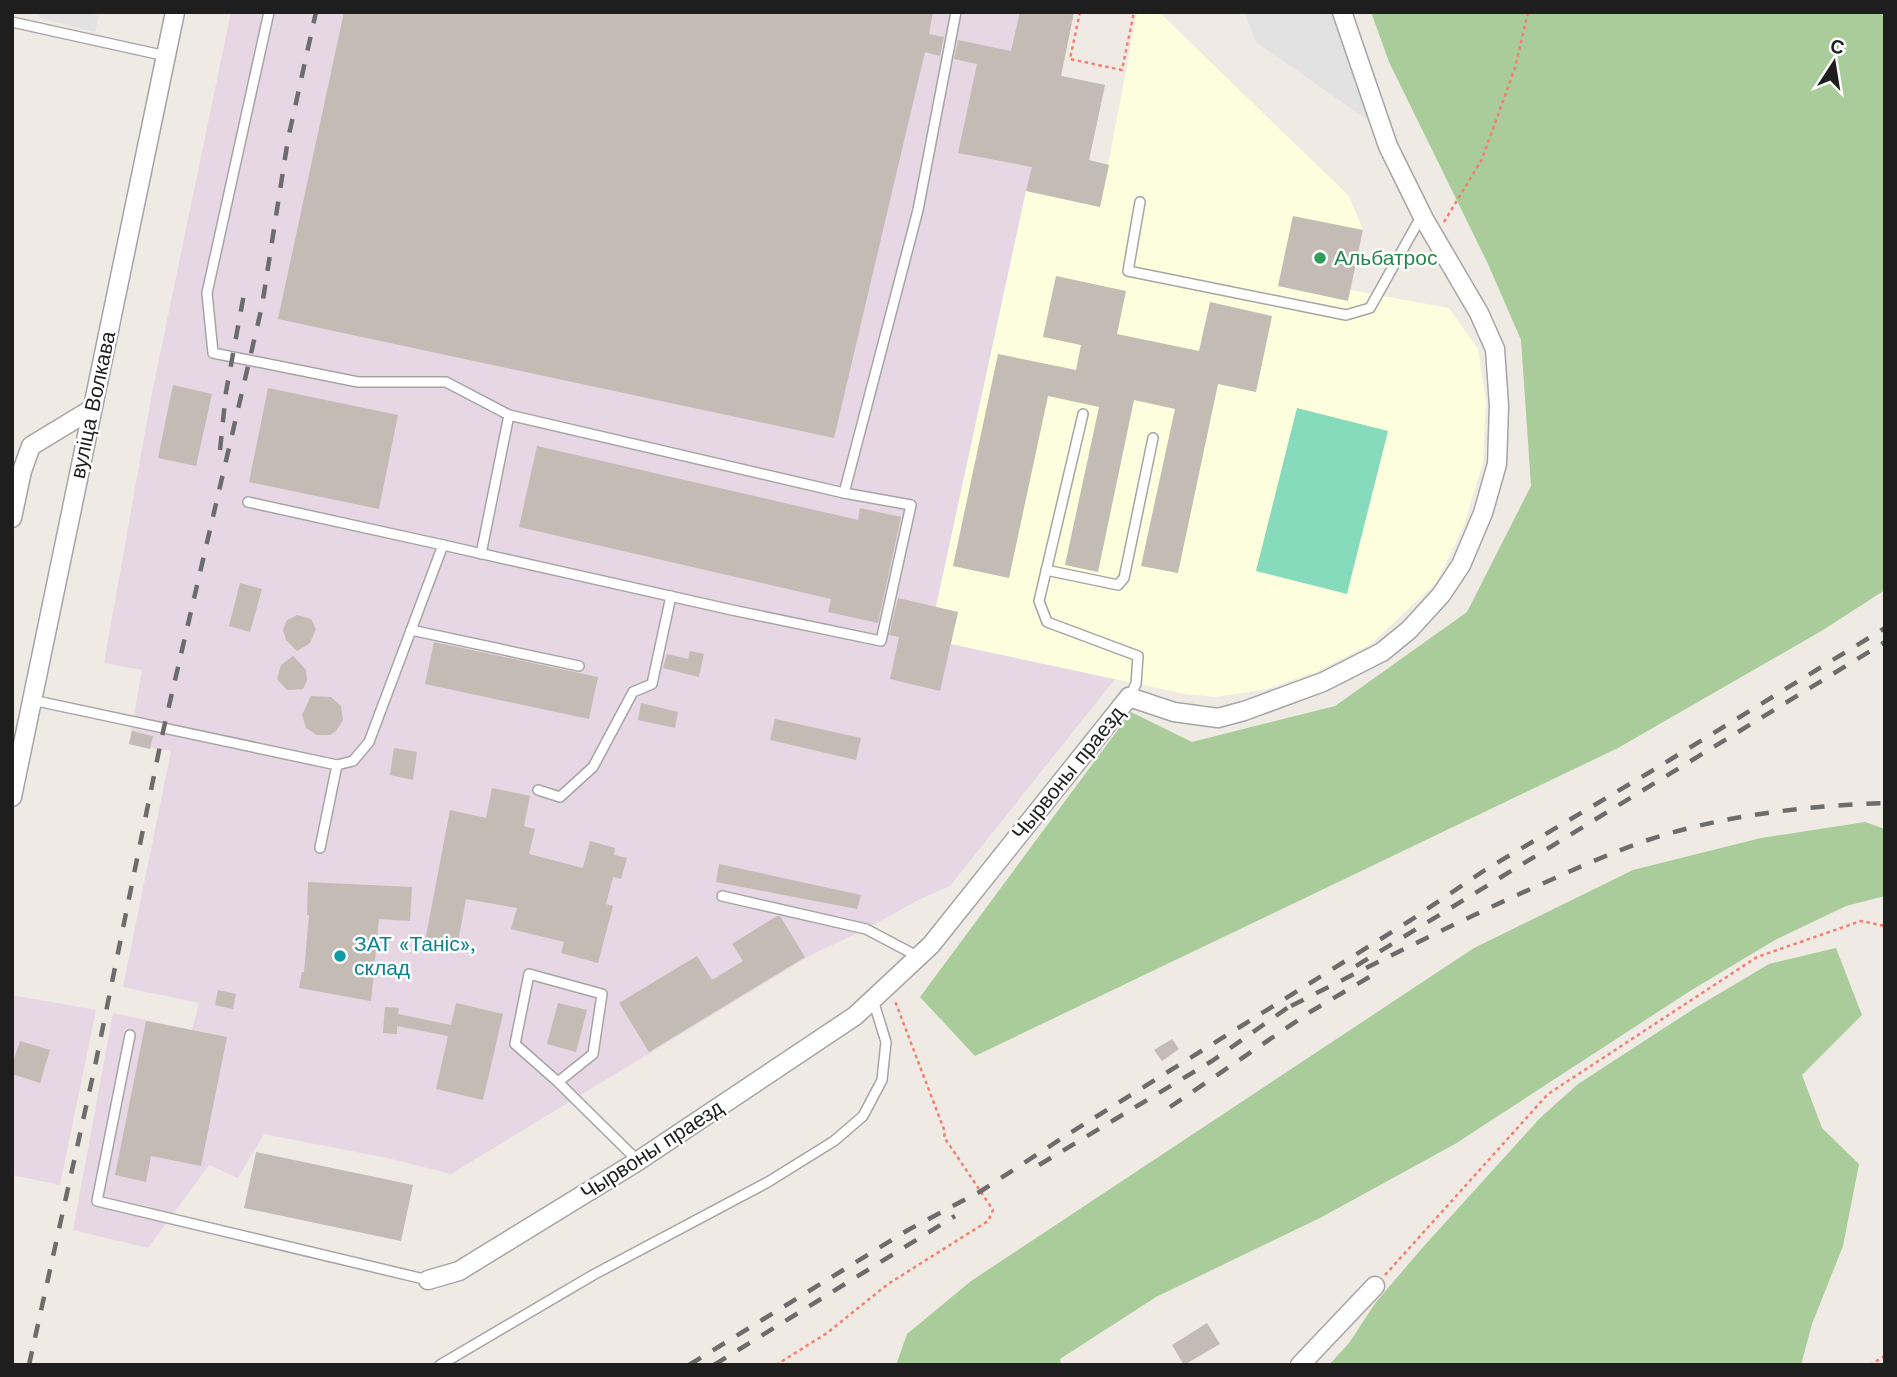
<svg xmlns="http://www.w3.org/2000/svg" width="1897" height="1377" font-family="'Work Sans',sans-serif">
  <style>
    .industrial { fill: #e7d6e4 }
    .education { fill: #fdfede }
    .forest { fill: #a9cc9a }
    .pitch { fill: #85dbbb }
    .parking { fill: #e2e2e2 }
    .building { fill: #c3bbb4 }
    .lines { fill: none; stroke-linecap: round; stroke-linejoin: round }
    .service-casing { stroke: #a5a5a5; stroke-width: 12 }
    .minor-casing { stroke: #a5a5a5; stroke-width: 21 }
    .path { stroke: #f57e6f; stroke-width: 2.5; stroke-dasharray: 3.5 3.5; stroke-linecap: butt }
    .service { stroke: #fff; stroke-width: 9 }
    .minor { stroke: #fff; stroke-width: 18 }
    .rail { stroke: #6c6c6c; stroke-width: 4.5; stroke-dasharray: 14 14; stroke-linecap: butt }
    .leisure-dot { fill: #2e9e5b; stroke: #fff; stroke-width: 2.5 }
    .culture-dot { fill: #0f9aa8; stroke: #fff; stroke-width: 2.5 }
    .labels { text-anchor: middle; stroke-width: 5; stroke-linejoin: round; paint-order: stroke }
    .leisure-label { font-size: 21px; fill: #27864d; stroke: #fff; text-anchor: start }
    .street-label { font-size: 21px; fill: #1e1e1e; stroke: #fff }
    .culture-label { font-size: 21px; fill: #0d838f; stroke: #fff; text-anchor: start }
  </style>
  <rect width="100%" height="100%" fill="#efebe4"/>
  <g class="industrial">
    <path d="M231,12H1074L1064,60L1048,73L1105,85L1089,160L1109,165L1100,207L1026,191L936,607L958,612L951,644L1115,679L950,886L920,899L866,929L811,955L451,1174L387,1158L264,1134L238,1178L209,1165L148,1248L73,1230L113,1013L192,1030L199,1003L123,987L171,751L129,744L142,670L104,663L152,393Z"/>
    <path d="M12,995L96,1010L60,1185L12,1175Z"/>
  </g>
  <path class="education" d="M1137,12H1159L1349,196L1363,230L1350,290L1449,308L1478,349L1486,402L1483,462L1464,526L1437,582L1371,644L1316,672L1267,689L1216,697L1185,694L951,644L958,612L936,607L1026,191L1100,207Z"/>
  <g class="forest">
    <path d="M1371,12H1885V590L1823,630L1618,748L975,1056L920,997L1131,712L1192,742L1335,706L1467,612L1531,486L1521,340L1488,264L1389,62Z"/>
    <path d="M1865,822L1885,829V896L1846,906L1775,940L1690,991L1455,1144L1320,1218L1156,1297L1060,1359L1061,1365H896L907,1334L971,1281L1474,948L1633,870L1761,838Z"/>
    <path d="M1836,948L1862,1015L1802,1075L1822,1128L1859,1164L1843,1246L1812,1324L1801,1365H1329L1349,1343L1376,1302L1424,1246L1540,1118L1578,1084L1695,1008L1769,964Z"/>
  </g>
  <path class="pitch" d="M1297,408L1388,431L1347,594L1256,571Z"/>
  <g class="parking">
    <path d="M40,12H86L99,16L95,32L38,18Z"/>
    <path d="M1244,12H1342L1382,130L1256,42Z"/>
  </g>
  <g class="building">
    <path d="M344,12H933L929,34L944,37L940,56L925,52L834,438L278,319Z"/>
    <path d="M1020,12H1074L1061,76L1105,85L1089,160L1109,165L1100,207L1026,191L1032,167L958,153L977,64L954,59L958,40L1011,51Z"/>
    <path d="M1293,216L1363,230L1348,301L1278,286Z"/>
    <path d="M1056,276L1126,291L1117,334L1199,351L1210,302L1272,316L1256,392L1218,384L1178,573L1141,566L1175,409L1134,400L1098,572L1065,565L1099,407L1048,396L1009,578L953,566L998,354L1076,370L1081,345L1043,337Z"/>
    <path d="M173,385L212,394L196,466L158,458Z"/>
    <path d="M268,388L398,415L379,509L249,482Z"/>
    <path d="M537,446L858,520L860,508L901,517L878,623L828,612L831,599L519,527Z"/>
    <path d="M240,583L262,589L250,632L229,626Z"/>
    <path d="M898,598L958,612L940,691L890,679L899,637L889,635Z"/>
    <path d="M297,615L311,619L316,629L310,643L297,651L286,640L283,630L287,620Z"/>
    <path d="M434,642L598,677L589,719L425,684Z"/>
    <path d="M690,651L704,654L699,677L663,668L667,654L688,659Z"/>
    <path d="M293,656L306,670L307,680L303,689L287,690L277,679L281,665Z"/>
    <path d="M311,696L331,697L341,706L343,720L336,731L330,735H317L306,728L302,715Z"/>
    <path d="M641,703L678,712L675,728L638,720Z"/>
    <path d="M775,719L861,738L856,760L770,740Z"/>
    <path d="M132,731L153,736L150,749L129,744Z"/>
    <path d="M394,748L417,752L413,780L390,775Z"/>
    <path d="M492,788L530,796L524,826L535,829L529,854L583,868L590,841L615,848L614,855L627,858L621,879L613,877L606,904L613,906L598,963L561,953L564,942L511,929L517,908L466,899L457,947L425,941L450,810L486,818Z"/>
    <path d="M719,864L861,895L857,909L716,882Z"/>
    <path d="M308,882L412,887L410,921L379,919L371,1001L299,988L302,972H304L309,915H307Z"/>
    <path d="M777,916H780L805,957L649,1052L619,1003L697,956L712,980L743,961L732,944Z"/>
    <path d="M218,990L236,994L233,1009L215,1005Z"/>
    <path d="M456,1003L503,1014L483,1100L436,1089L448,1036L397,1026V1034L383,1033L385,1007L399,1008L398,1014L451,1025Z"/>
    <path d="M558,1003L587,1010L576,1052L547,1044Z"/>
    <path d="M146,1021L227,1037L201,1166L151,1156L146,1182L115,1175Z"/>
    <path d="M1172,1039L1179,1049L1162,1061L1154,1050Z"/>
    <path d="M20,1041L50,1050L40,1083L12,1074V1065Z"/>
    <path d="M256,1152L413,1185L401,1241L244,1208Z"/>
    <path d="M1207,1323L1220,1344L1184,1365L1172,1345Z"/>
  </g>
  <g class="lines">
    <defs>
      <g id="service">
        <path d="M269,12L207,293L213,353L358,382H446L509,415"/>
        <path d="M12,22L166,56"/>
        <path d="M1140,202L1128,271L1346,315L1370,308L1422,215"/>
        <path d="M1083,414L1039,601L1047,622L1138,656L1136,684L1129,697"/>
        <path d="M248,502L443,545"/>
        <path d="M481,554L509,415L844,493"/>
        <path d="M1046,570L1118,585L1124,578L1153,438"/>
        <path d="M411,630L579,666"/>
        <path d="M32,700L337,765L353,761L369,742L443,545L732,610L881,641L911,505L844,493L918,210L956,12"/>
        <path d="M538,790L560,797L593,767L633,692L652,684L671,596"/>
        <path d="M320,848L337,765"/>
        <path d="M722,896L866,929L919,957"/>
        <path d="M130,1035L97,1201L428,1280"/>
        <path d="M558,1082L593,1054L602,994L529,974L515,1044L558,1082L638,1161"/>
        <path d="M440,1365L593,1275L768,1182L834,1141L863,1116L882,1080L886,1042L873,1000"/>
      </g>
      <g id="minor">
        <path d="M12,518L22,471L31,446L92,409"/>
        <path d="M12,797L175,12"/>
        <path d="M428,1280L459,1271L638,1161L855,1016L931,945L1129,697L1174,712L1218,718L1244,711L1323,682L1382,652L1409,630L1441,595L1461,565L1483,513L1497,464L1499,406L1495,349L1479,313L1424,219L1388,146L1342,12"/>
        <path d="M1300,1365L1375,1286"/>
      </g>
    </defs>
    <use href="#service" class="service-casing"/>
    <use href="#minor" class="minor-casing"/>
    <g class="path">
      <path d="M1080,12L1070,59L1122,70L1134,12"/>
      <path d="M1444,222L1482,159L1515,68L1528,12"/>
      <path d="M1385,1275L1548,1094L1757,957L1861,921L1885,926"/>
      <path d="M776,1365L827,1333L888,1284L988,1221L993,1210L944,1137L945,1132L895,1001"/>
      <path d="M1870,1365L1885,1356"/>
    </g>
    <use href="#service" class="service"/>
    <use href="#minor" class="minor"/>
    <g class="rail">
      <path d="M220,450L226,392L244,294"/>
      <path d="M1356,966L1885,642"/>
      <path d="M1291,1006C1372,965 1452,924 1535,887C1573,870 1610,853 1648,840C1724,815 1805,806 1885,803"/>
      <path d="M1170,1107L1310,1012L1371,976"/>
      <path d="M1039,1165L1212,1061L1290,1006"/>
      <path d="M29,1365L95,1066L162,736L262,306L288,139L316,12"/>
      <path d="M689,1365L908,1230L981,1191L1070,1133L1411,920L1485,870L1650,772L1885,628"/>
      <path d="M714,1365L955,1216"/>
    </g>
  </g>
  <circle class="leisure-dot" cx="1320" cy="258" r="7"/>
  <circle class="culture-dot" cx="340" cy="956" r="7"/>
  <g class="labels">
    <g class="leisure-label">
      <text x="1334" y="265">Альбатрос</text>
    </g>
    <g class="street-label">
      <text transform="translate(93 405) rotate(-78)" y="7">вуліца Волкава</text>
      <text transform="translate(1068 773) rotate(-51)" y="7">Чырвоны праезд</text>
      <text transform="translate(652 1150) rotate(-33)" y="7">Чырвоны праезд</text>
    </g>
    <g class="culture-label">
      <text x="354" y="951">ЗАТ «Таніс»,<tspan x="354" dy="24">склад</tspan></text>
    </g>
  </g>
  <rect width="1897" height="1377" fill="none" stroke="#1e1e1e" stroke-width="28"/>
  <g transform="translate(1834 63) rotate(12)" stroke="#ffffff" stroke-width="5" paint-order="stroke">
  <path d="M0-5L12 26L0 18L-12 26Z" fill="#1e1e1e"/>
  <text y="-10" font-size="19" font-weight="bold" text-anchor="middle" fill="#1e1e1e">С</text>
  </g>
</svg>
